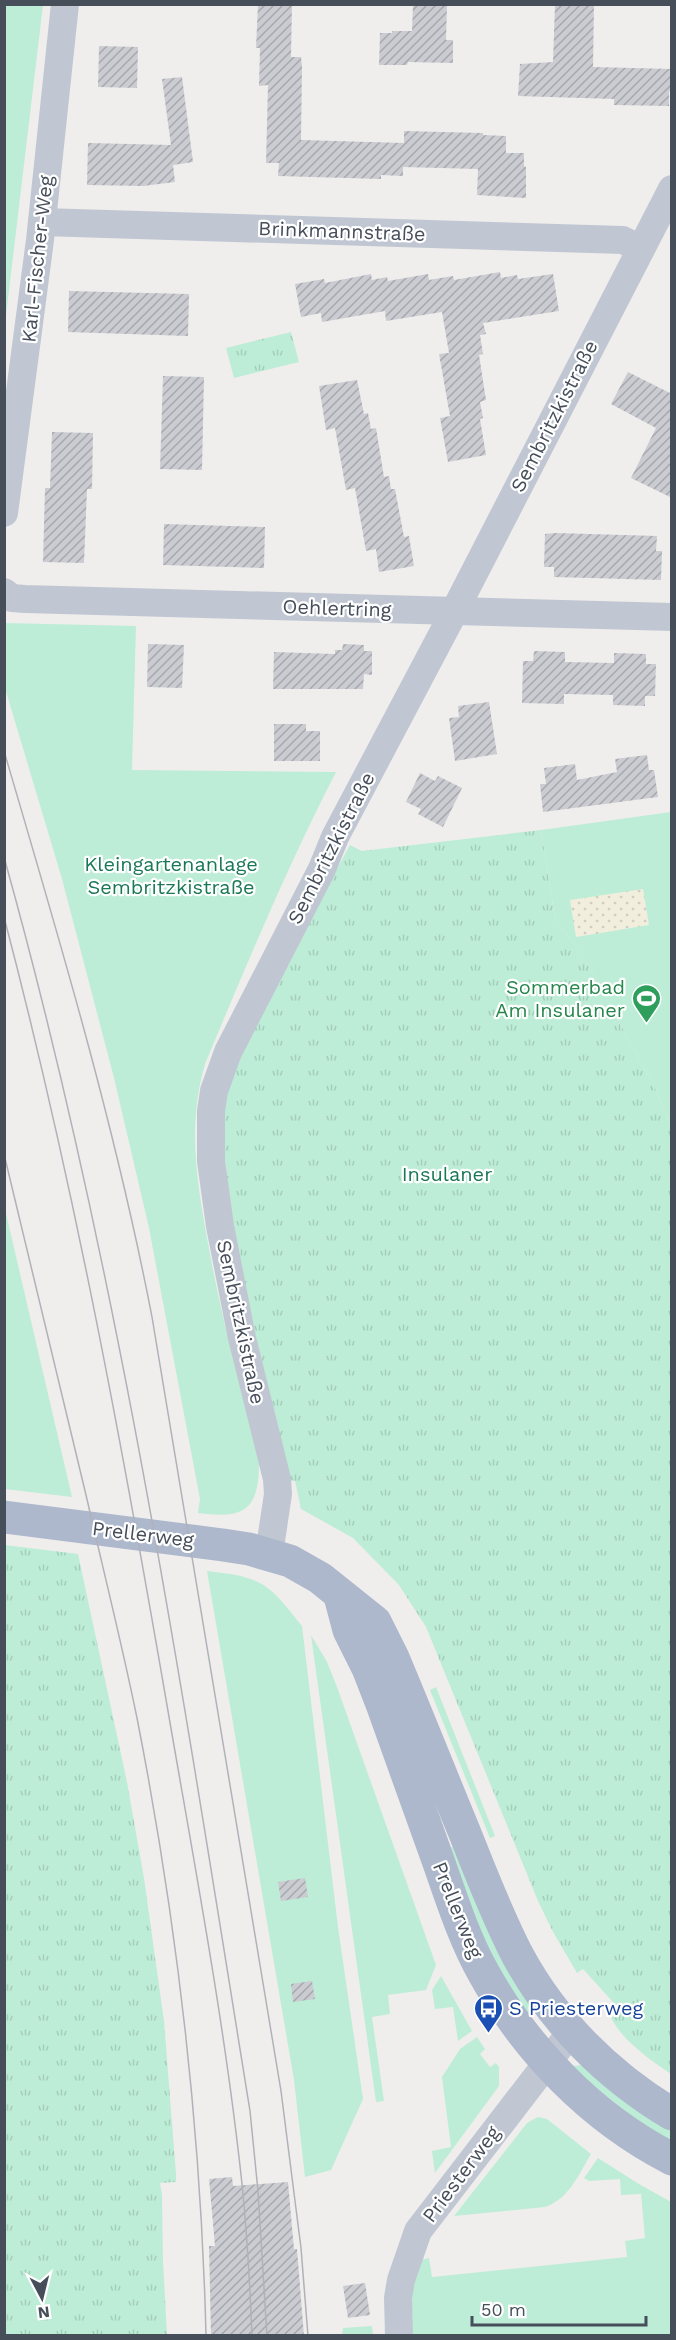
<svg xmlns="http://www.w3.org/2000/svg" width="676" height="2340" font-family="'Work Sans',sans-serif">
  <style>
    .green { fill: #bdedd6 }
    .sand { fill: url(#sand-dots) }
    .park { fill: url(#park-tufts) }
    .building { fill: url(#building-hatch) }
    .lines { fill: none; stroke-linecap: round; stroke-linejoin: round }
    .minor { stroke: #c1c7d2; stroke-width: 28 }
    .major { stroke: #aeb8cc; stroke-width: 33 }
    .tram { stroke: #b0b2b8; stroke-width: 1.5 }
    .labels { text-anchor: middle; stroke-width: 4.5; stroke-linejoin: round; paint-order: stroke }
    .street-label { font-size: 20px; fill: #464e5a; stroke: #fff }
    .park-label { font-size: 20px; fill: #1a7857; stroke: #fff }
    .leisure-label { font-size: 20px; fill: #27864d; stroke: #fff; text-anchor: end }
    .transit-label { font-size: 20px; fill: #164399; stroke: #fff; text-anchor: start }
  </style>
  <defs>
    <pattern id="sand-dots" width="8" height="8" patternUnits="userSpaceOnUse" patternTransform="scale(1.5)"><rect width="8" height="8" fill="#f1eede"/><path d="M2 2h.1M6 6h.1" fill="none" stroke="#d0cec1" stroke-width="1.8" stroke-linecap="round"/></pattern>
    <pattern id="park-tufts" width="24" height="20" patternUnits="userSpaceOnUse" patternTransform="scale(1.5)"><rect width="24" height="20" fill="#bdedd6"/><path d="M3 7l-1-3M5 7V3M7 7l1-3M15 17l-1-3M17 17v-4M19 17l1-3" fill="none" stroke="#a4cdba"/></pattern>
    <pattern id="building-hatch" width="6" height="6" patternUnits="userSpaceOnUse" patternTransform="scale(1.5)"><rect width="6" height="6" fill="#caccd2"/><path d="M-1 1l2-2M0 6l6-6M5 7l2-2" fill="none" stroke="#a6a8ad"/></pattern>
  </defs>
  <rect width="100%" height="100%" fill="#f0eeed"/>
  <g class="green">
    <path d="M5,4L43,5L5,324L4,5Z"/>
    <path d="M4,623L136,626L132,770L336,772C287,867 246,966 205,1064C186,1129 198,1189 210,1254C223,1324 242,1393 259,1462C259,1511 244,1519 198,1513L200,1499L149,1228L114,1078L62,879L5,688Z"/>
    <path d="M671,812V1126L655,1088L586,961L555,918L541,830Z"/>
    <path d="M5,1209L72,1497L5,1489Z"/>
    <path d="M207,1571C263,1577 268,1583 302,1626L338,1927L363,2099L331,2170L305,2177L294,2080Z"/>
    <path d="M311,1635L327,1662L337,1687L436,1965L426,1990L388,1995L390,2014L372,2017L384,2101L376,2102Z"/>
    <path d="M436,1687L495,1836L490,1838L430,1690Z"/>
    <path d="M456,1845L537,2010L530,2019L496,1970L447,1849Z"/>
    <path d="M441,1976L472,2031L458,2041L453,2007L435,2009L432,1990Z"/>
    <path d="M477,2037L485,2049L480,2054L490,2067L496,2063L499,2067V2086L435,2173L432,2151L451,2147L442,2077L460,2049Z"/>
    <path d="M585,2065L671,2129V2144L655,2135L569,2066Z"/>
    <path d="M538,2117L547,2119L591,2154C578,2175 570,2198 545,2207L454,2216L527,2123Z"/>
    <path d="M598,2158L639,2184L671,2202V2335L409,2336L407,2308L417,2261L429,2258L432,2277L627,2257L625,2241L645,2238L641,2194L621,2195L620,2179L589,2181L584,2178Z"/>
    <path d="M372,2326L373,2335H342L343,2328Z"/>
  </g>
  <path class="sand" d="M643,889L649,925L576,937L570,900Z"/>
  <g class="park">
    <path d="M291,332L299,362L234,378L226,348Z"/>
    <path d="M541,830L555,918L586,961L655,1088L671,1126V2074C649,2059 624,2042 611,2018L621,2011L583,1969L577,1973L553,1932L538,1901L426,1627L399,1585L353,1538L301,1509L295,1481L287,1480L241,1293L220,1118L239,1049L350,845L362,851Z"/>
    <path d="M5,1545L78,1554L127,1782L144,1878L164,2021L176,2174V2182L160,2183L162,2195L163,2260L167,2335H5Z"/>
  </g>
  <g class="building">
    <path d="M258,4H292L291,57H301L302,67L301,140L404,143V131L483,133V135L506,136V153H524V166L526,167V198L477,195L478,169L403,167V176L381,175V179L278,176L279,163H266L268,85L259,86L260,48H256Z"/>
    <path d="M413,4H447L446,40H453V63L408,62L407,65H379L380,33H392V31H412Z"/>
    <path d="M555,4H594L593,67L672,69V91H669V106L614,105V99L518,96L520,64L553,62Z"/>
    <path d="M99,46L138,47L137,88L98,87Z"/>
    <path d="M182,77L193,162L173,165L175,182L143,186L87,185L88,143L171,145L162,79Z"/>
    <path d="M500,272L501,278L517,275L518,279L553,274L559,311L483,323L486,334L480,335L483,354L479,355L486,400L480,402L483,418L480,419L486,455L448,462L440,418L450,416L439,354L449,353L442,312L386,321L385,311L322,322L321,313L301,317L295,284L324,279L325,283L371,274L372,280L387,277L388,281L428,274L429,280L453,276L454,280Z"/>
    <path d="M69,291L189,294L188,336L68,332Z"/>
    <path d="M628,372L672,394V498L631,478L656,428L611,404Z"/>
    <path d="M163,376L204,377L202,470L160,469Z"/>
    <path d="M357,380L364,414L368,413L371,429L376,428L384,477L389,476L391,489H395L404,537L409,536L414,566L379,572L376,549L366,551L355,488L346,490L335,428L326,430L319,386Z"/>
    <path d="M52,432L93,433L92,489H87L84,563L43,562L45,488H50Z"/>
    <path d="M164,524L265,527L264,568L163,565Z"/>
    <path d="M555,533L657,536L656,551H662L661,580L554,577V567H544L545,534Z"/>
    <path d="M148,644L184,645L182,688L147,687Z"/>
    <path d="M343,644L364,645V651H372V675L364,674L363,689H273L274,652L335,654V650H342Z"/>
    <path d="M534,651L565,652V662L614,663V653L646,654V664H656L655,696H645V706L613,705V695L564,694V704L522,703L523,661H533Z"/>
    <path d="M489,702L497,754L455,761L449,718L459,717L458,706Z"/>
    <path d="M274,724H306V731H320V761H274Z"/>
    <path d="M647,755L649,770H654L658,797L543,812L540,784H546L544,768L575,764L577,780L617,772L615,759Z"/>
    <path d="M420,773L435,781L438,776L462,788L443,827L418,814L421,809L406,802Z"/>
    <path d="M305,1878L308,1897L281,1901L278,1882Z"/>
    <path d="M312,1981L315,1999L293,2002L291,1984Z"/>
    <path d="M232,2177L233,2186L288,2182L294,2249H297L304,2336H211L209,2246H215L209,2179Z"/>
    <path d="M365,2283L370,2315L348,2318L343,2286Z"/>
  </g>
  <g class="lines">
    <g class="minor">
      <path d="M42,222L623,240L640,249"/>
      <path d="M4,513L40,240L65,4"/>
      <path d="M4,592L12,598L25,599L672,617"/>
      <path d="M269,1554L278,1494L277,1479L242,1338L220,1226L211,1161V1111L214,1091L228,1052L322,869L335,837L454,612L672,189"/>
      <path d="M399,2336L398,2298L401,2280L418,2231L571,2032"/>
    </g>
    <g class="major">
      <path d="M4,1517L223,1545L249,1549L290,1561L320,1578L375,1622L393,1658C417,1715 440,1773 464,1831C481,1873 497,1916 518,1956C553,2021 608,2076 672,2114"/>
      <path d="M340,1596L349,1630L368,1668L382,1704C401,1757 420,1810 439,1863C452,1900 464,1938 483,1972C526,2050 592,2118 672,2159"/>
    </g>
    <g class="tram">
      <path d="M4,751C59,938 115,1125 152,1317L281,2091L301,2248L308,2336"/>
      <path d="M4,857C119,1268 182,1691 250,2111L258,2191L267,2336"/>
      <path d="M4,917C73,1179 122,1444 168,1711C195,1868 225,2025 242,2184C247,2234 250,2285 252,2336"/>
      <path d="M4,1154C31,1268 58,1382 86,1495C103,1569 122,1644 137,1718C177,1922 201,2129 206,2336"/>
    </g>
  </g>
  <defs>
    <symbol id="stadium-pin" viewBox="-11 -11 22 30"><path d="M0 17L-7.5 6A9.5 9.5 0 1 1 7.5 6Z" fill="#2e9e5b" stroke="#fff"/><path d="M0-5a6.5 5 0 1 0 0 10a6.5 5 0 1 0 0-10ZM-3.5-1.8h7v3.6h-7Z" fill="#fff"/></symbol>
    <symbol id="bus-pin" viewBox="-11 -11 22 30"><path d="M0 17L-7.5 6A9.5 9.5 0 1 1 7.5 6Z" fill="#1a4fb4" stroke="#fff"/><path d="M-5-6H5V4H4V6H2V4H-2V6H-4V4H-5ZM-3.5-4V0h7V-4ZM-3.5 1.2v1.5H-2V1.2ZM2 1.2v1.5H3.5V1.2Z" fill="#fff"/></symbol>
  </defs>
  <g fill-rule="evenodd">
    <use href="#stadium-pin" x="630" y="982" width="33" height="45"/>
    <use href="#bus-pin" x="472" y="1992" width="33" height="45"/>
  </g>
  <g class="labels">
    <g class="street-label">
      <text transform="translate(342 231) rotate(2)" y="7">Brinkmannstraße</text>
      <text transform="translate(37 259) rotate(-84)" y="7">Karl-Fischer-Weg</text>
      <text transform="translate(554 416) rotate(-63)" y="7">Sembritzkistraße</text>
      <text transform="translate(337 608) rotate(2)" y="7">Oehlertring</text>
      <text transform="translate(331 848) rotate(-63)" y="7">Sembritzkistraße</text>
      <text transform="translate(241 1322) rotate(78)" y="7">Sembritzkistraße</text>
      <text transform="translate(143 1534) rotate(7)" y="7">Prellerweg</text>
      <text transform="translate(458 1910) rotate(68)" y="7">Prellerweg</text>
      <text transform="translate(461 2174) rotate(-53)" y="7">Priesterweg</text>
    </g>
    <g class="park-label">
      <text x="171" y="871">Kleingartenanlage<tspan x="171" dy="23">Sembritzkistraße</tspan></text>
      <text x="447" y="1181">Insulaner</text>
    </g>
    <g class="leisure-label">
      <text x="625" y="994">Sommerbad<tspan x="625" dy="23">Am Insulaner</tspan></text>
    </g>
    <g class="transit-label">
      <text x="509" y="2015">S Priesterweg</text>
    </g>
  </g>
  <rect width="676" height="2340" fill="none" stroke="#464e5a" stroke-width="12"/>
  <g transform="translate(42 2298) rotate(173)" stroke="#ffffff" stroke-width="4.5" paint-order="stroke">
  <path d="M0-4.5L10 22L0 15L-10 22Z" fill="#464e5a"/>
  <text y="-9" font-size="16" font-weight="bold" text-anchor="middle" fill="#464e5a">N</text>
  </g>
  <path d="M472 2316v9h174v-9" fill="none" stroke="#464e5a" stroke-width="3"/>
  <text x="481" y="2316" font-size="18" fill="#464e5a" stroke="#ffffff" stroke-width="4.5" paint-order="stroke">50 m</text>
</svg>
